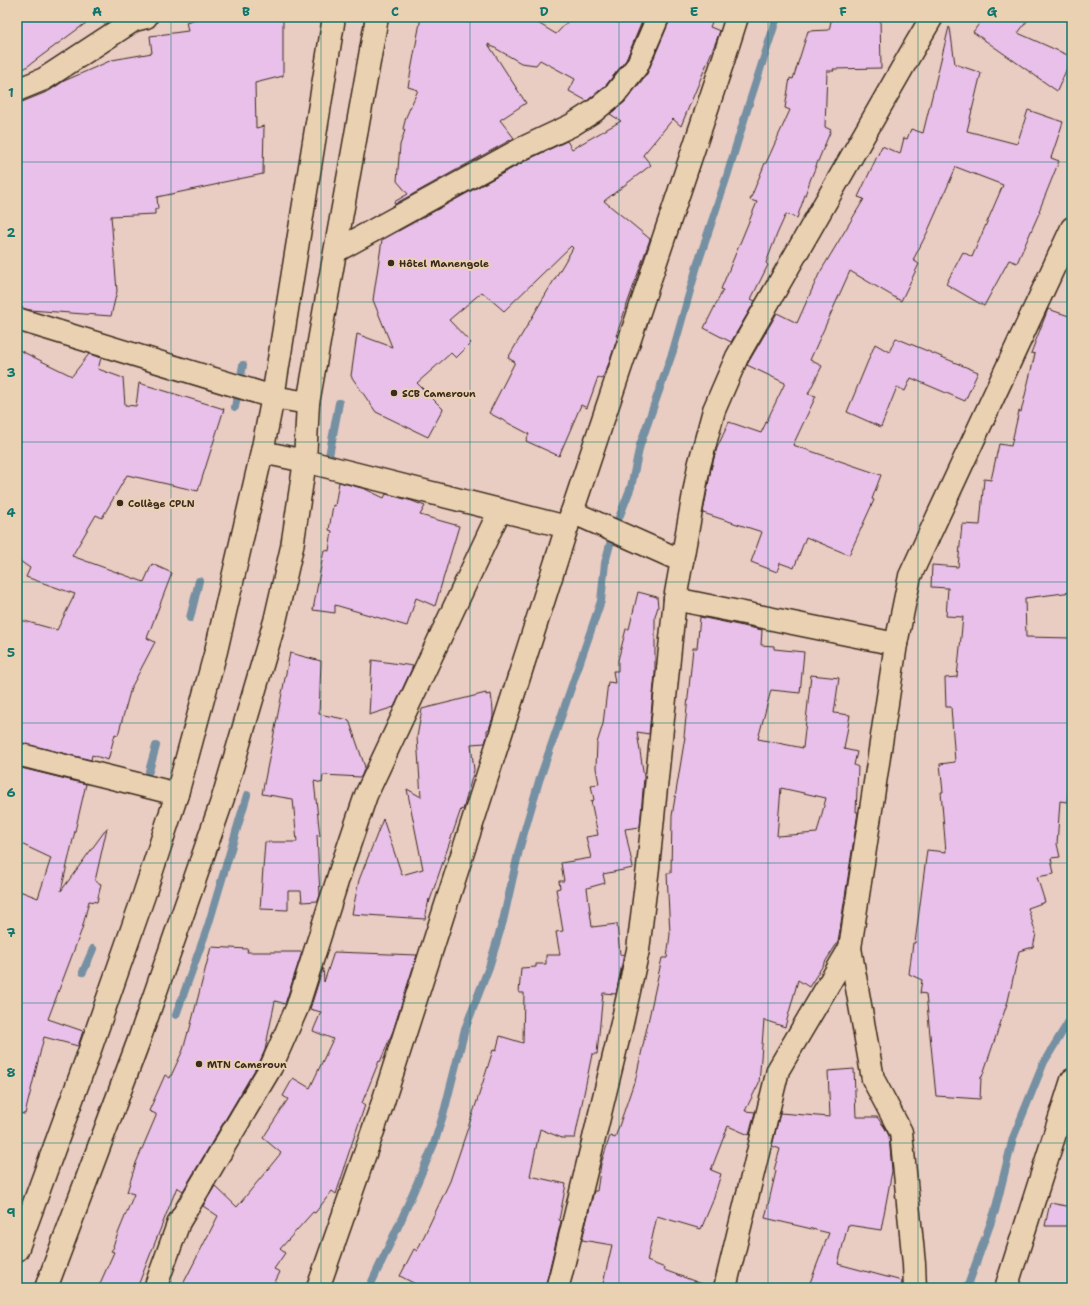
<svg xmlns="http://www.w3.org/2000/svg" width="1089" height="1305" font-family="'Shantell Sans',sans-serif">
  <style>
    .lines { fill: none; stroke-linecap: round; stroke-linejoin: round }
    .stream { stroke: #7490a2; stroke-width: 8 }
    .building { fill: #e8c0e9; stroke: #3b2a1e; fill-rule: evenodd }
    .minor-casing { stroke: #3b2a1e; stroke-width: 25 }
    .major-casing { stroke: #3b2a1e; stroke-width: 25 }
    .minor { stroke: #e9d1b1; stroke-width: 22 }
    .major { stroke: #e9d1b1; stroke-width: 22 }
    .grid { fill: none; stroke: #0f766e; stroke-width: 1; stroke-opacity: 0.55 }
    .poi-dot { fill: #3b2a1e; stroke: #e9d1b1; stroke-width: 1.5 }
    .labels { text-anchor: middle; stroke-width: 4; stroke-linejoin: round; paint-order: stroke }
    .poi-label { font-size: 10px; font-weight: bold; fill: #3b2a1e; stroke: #e9d1b1; text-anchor: start }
    .neatline { fill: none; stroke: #0f766e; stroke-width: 1.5 }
    .grid-label { font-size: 13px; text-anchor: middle; font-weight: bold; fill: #0f766e }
  </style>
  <rect width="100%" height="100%" fill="#e9ccc2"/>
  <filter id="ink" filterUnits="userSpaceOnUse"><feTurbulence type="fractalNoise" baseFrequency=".025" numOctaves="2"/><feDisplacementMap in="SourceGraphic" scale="8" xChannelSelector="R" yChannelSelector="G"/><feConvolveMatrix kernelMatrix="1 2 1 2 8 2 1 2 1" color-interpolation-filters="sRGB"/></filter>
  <g filter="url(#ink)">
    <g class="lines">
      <g class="stream">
        <path d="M235,407L243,365"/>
        <path d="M329,456L339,403"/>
        <path d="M190,618L199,581"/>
        <path d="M149,771L156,746"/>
        <path d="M83,972L93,949"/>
        <path d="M176,1015L208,926L247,795"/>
        <path d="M369,1288L402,1218L434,1144L444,1112L465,1029L489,967L503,921L519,850L539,781L601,601L605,563L613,533L631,487L640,445L673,351L697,266L727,176L747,110L777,17"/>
        <path d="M967,1288L995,1211L1013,1138L1044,1062L1069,1021L1072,1007"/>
      </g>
    </g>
    <g class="building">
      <path d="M20,17H94L17,74V26L20,25Z"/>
      <path d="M202,17H283V76L255,83L256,128L264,126L263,174L219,183V184L157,197L158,209H155V214L111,216L117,291L111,316L30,310L17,307V102H22L49,91L64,81L112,60L152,53L150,36L188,31L186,22Z"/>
      <path d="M421,17H528L556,34L572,17H644L626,60L606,85L587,101L569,91L575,79L540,60L536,65L521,63L488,44L526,103L500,120L514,138L395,204L394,202L408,194L397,181L400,145L405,130L403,129L406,117L418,90L408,87Z"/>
      <path d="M670,17H714L710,27L720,31L715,44L681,126L673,119L643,155L651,165L604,201L650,239L616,336H618L609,363L602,379L598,377L587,408L581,405L559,456L526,441L529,434L489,413L515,362L508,358L573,248L571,246L504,311L482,292L449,320L471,343L456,358L451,353L417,383L443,409L428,437L376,412L351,376L357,334L392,347L373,300L382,240L529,159L567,141L572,149L621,121L610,114L625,102L647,74L669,22Z"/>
      <path d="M832,17H880L881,68L833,69L834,71H827L825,127L831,130L811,178L797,218L786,214L777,234L766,263L768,265L751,299L755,301L731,342L704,328L723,290L721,289L757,202L750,200L765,163H766L790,110L785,108L790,78L793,79L808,31L829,30Z"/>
      <path d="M984,17H1030L1018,33L1072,57L1057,91L973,32Z"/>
      <path d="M949,27L950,28L955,64L981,73L967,131L1017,144L1028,110L1063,122L1051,158L1059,161L1039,211H1040L1017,263L1009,260L984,306L946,284L963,252L972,257L1003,185L956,167L927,233L913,260L919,264L901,301L850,271L810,360L822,366L808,394L816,396L793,445L881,475L872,499L874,500L849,555L806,537L794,568L780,563L777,572L751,562L762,532L703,513L711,469L717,448L729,422L761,433L785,383L747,365L748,363L777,313L797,323L819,274L864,199L858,197L882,146L900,154L904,138L907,139L911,129L923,133Z"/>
      <path d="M1048,309L1072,317V592L1025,598L1026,637L1072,638V758L1067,802L1060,801L1057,844L1060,857L1051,858L1054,874L1037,877L1045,902L1028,908L1036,934L1033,947L1019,951L1008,1001L982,1077H981L980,1099L936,1096L926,994L920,993L922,980L909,974L913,943H915L927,850L946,852L941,792H943L940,764L955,762L951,707H946L945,678L957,677L963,617L946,616L948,588L931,587L932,565L958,567L962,524L980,525L984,479L991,480L999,444L1011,446L1019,411L1021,412L1035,354L1031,353Z"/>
      <path d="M896,338L978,372L965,401L911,378L905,391L897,387L881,427L847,412L875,344L889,352Z"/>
      <path d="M17,349L72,376L89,354L101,358L98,369L123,378L125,405L136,406L139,383L224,409L198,491L127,475L102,518L96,515L72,556L144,582L152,564L172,573L147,638L155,642L131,688L118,735L115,734L108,760L92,755L91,760L17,742V619L57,630L75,594L26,577L30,568L17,559V448L21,441L17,438Z"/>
      <path d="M339,482L365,489L384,498L386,494L412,501L425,506L420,515L459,526L435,606L416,598L407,626L335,605V613L313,610L324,550L329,551L332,531L329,530L333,505L335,506Z"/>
      <path d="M638,592L657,597L658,607L655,616V674L649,734L637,732L644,777L640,827L625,829L633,868L603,874L605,883L587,888L592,927L617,924L620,955L624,954L616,994L603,993L597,1054H592L575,1138H562L540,1129L530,1176L566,1184L559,1220L561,1221L545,1288H423L400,1276L414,1249L417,1251L450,1181L477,1101L493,1050L496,1051L500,1036L523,1043L524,993H519L521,968L536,967V964H546V955H560L556,932L563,931L556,889L560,888L559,881H564L561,863L591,858L586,837L598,835L591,801L594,800L591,785L599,784L596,768L597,743L603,724L608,682L615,683L613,671H618V660L626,629H629Z"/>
      <path d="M700,617L762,630L761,645L774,646V649L804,652L800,693L771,690L758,739L803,748L811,675L839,678L834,713L850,715L844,749L857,752L854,765L858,767L856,812H858L838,942L809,987L798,980L785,1027L764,1020L759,1083L745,1111L755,1112L749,1135L728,1126L711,1170L721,1174L712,1203L701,1229L657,1216L647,1261L665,1268L664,1270L705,1285L704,1288H602L612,1245L582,1240L594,1191H597L601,1164L610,1136L615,1138L634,1082H635L662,958H667L670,934L667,873H671L672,816L685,737H684L693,648H697ZM781,788L826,798L817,833L777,836Z"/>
      <path d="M290,653L321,661L319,714L349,720L365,767L361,777L323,775L322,783L314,781L320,836L317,835L320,895L318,901L302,902L301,891H288V910L260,909L265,842H297L293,799L262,794Z"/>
      <path d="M372,660L413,666L394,707L369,715Z"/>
      <path d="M486,693V695L491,694L493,710V717L489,729L487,730V736L485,743L471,744L474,770L463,810L461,809L429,903V899L425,919L352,914L359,880L383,819L402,875L423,869L407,789L421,797L417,737L422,709Z"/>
      <path d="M17,767L86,784L61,891L107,828L95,881L101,884L97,902L89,901L82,929L48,1019L83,1031L78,1046L44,1037L25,1114L17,1113V890L38,898L51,858L17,842Z"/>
      <path d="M211,947L248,949L247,952H302L285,1004L275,1001L265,1050L260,1061L183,1191L177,1187L137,1288H98L114,1252L111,1251L114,1247L113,1246L134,1194L127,1192L136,1163L156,1116V1114L149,1111L165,1075L170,1078L183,1050L188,1032H189Z"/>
      <path d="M334,952L417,955L393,1031L380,1062L379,1061L362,1103L365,1105L344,1167H345L336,1194L332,1191L315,1213L313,1212L280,1249L285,1253L274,1269L280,1272L272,1288H181L218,1216L203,1206L215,1186L237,1207L281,1153L263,1138L288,1099L283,1096L293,1078L310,1088L333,1039L313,1031L321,1012L310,1009L323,968L324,982Z"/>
      <path d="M854,1069L856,1117H877L885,1128L889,1136L892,1171L881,1230L848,1225L838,1264L902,1281L901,1288H808L829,1233L765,1218L776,1171L774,1170L780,1149L772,1146L780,1113L830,1117L828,1071Z"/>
      <path d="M1050,1203L1072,1207V1226H1045Z"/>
    </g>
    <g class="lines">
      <defs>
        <g id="minor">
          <path d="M17,90L44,79L134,20L146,17"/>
          <path d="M336,251L523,148L572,125L594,111L615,94L637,66L658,17"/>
          <path d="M17,319L273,397L308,403"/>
          <path d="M262,452L305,461L567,527"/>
          <path d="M572,512L682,561"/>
          <path d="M675,599L896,644"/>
          <path d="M17,754L177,794"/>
          <path d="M155,1288L179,1222L271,1067L297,1008L341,869L366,795L500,510"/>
          <path d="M318,1288L382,1105L567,527L722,64L737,17"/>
          <path d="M557,1288L561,1274L622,1023L638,950L648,867L675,599L699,466L714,410L737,357L916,44L932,17"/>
          <path d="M725,1288L778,1070L850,948"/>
          <path d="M915,1288L914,1264L901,1132L873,1079L850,948L896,644L910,576L1072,228"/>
          <path d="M1006,1288L1072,1080"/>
        </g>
        <g id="major">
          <path d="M17,1250L86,1061L144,895L177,794L216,651L262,452L273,397L334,17"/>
          <path d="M46,1288L139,1040L223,798L275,621L292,547L305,461L308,403L377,17"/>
        </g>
      </defs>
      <use href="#minor" class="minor-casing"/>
      <use href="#major" class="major-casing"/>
      <use href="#minor" class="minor"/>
      <use href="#major" class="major"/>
    </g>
  </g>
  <path class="grid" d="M171,17V1288M321,17V1288M470,17V1288M619,17V1288M768,17V1288M918,17V1288M17,162H1072M17,302H1072M17,442H1072M17,582H1072M17,723H1072M17,863H1072M17,1003H1072M17,1143H1072"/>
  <g class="poi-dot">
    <circle cx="391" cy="263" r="4"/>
    <circle cx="394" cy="393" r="4"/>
    <circle cx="120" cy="503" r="4"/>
    <circle cx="199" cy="1064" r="4"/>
  </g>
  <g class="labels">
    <g class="poi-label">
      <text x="399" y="267">Hôtel Manengole</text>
      <text x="402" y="397">SCB Cameroun</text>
      <text x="128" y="507">Collège CPLN</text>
      <text x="207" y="1068">MTN Cameroun</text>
    </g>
  </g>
  <rect width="1089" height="1305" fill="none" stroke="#e9d1b1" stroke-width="44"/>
  <rect x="22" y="22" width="1045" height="1261" class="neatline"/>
  <g class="grid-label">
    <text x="97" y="16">A</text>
    <text x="246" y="16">B</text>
    <text x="395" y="16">C</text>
    <text x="544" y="16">D</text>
    <text x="694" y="16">E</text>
    <text x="843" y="16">F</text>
    <text x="992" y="16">G</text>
    <text x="11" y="97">1</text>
    <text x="11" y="237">2</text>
    <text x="11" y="377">3</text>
    <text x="11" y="517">4</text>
    <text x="11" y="657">5</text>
    <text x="11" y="797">6</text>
    <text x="11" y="937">7</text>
    <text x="11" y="1077">8</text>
    <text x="11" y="1217">9</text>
  </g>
</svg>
